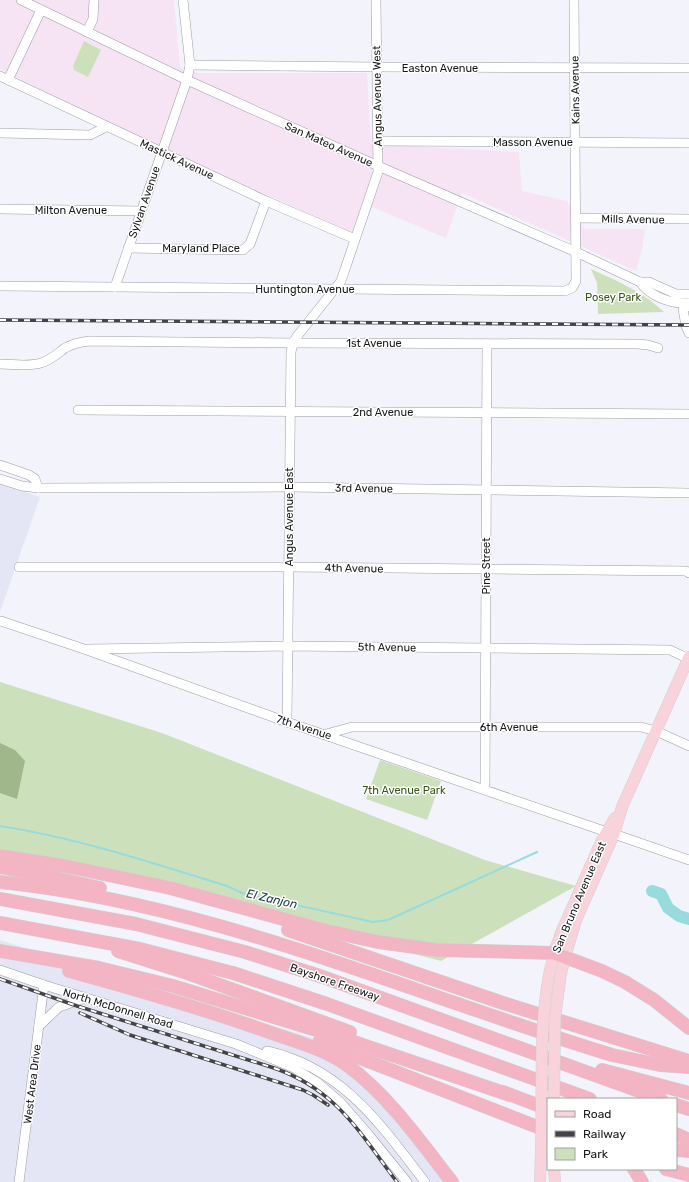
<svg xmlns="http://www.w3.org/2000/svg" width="689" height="1182" font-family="Rubik,sans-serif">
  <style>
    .commercial { fill: #f6e4f5 }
    .built { fill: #e5e6f5 }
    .green { fill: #cce1bb }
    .forest { fill: #9fb78b }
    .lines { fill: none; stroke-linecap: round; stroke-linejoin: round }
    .stream { stroke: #98dbdc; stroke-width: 2 }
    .river { stroke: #98dbdc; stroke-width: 12 }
    .minor-casing { stroke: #9c9da4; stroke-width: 10 }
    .major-casing { stroke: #d1d1d1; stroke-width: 12 }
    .highway-casing { stroke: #d1d1d1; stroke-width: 14 }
    .minor { stroke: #fff; stroke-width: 9 }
    .major { stroke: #f8d3db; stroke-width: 11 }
    .highway { stroke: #f3b5c3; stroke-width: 13 }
    .rail-casing { stroke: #444448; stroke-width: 3.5 }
    .rail { stroke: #fff; stroke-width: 2; stroke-dasharray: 6; stroke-linecap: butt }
    .major-bridge-casing { stroke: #d1d1d1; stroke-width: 12; stroke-linecap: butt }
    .major-bridge { stroke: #f8d3db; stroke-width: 11 }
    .labels { text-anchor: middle; stroke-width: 3; stroke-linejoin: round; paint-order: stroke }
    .street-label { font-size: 11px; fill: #17171a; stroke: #fff }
    .park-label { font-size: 11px; fill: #375514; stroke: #fff }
    .water-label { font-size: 12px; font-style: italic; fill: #1a3b3c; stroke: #fff }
  </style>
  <rect width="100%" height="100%" fill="#f3f3fb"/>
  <path class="commercial" d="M0,0H174L180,67L198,73H367L371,144L519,152L522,191L567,201L584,229H645L642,250L636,271L462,193L446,238L372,207L361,236L168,152L0,69Z"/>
  <g class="built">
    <path d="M0,483L40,497L0,612Z"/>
    <path d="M0,940L316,1039L341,1053L451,1182H0Z"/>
  </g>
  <g class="green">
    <path d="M84,41L101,50L88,77L74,70L73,66Z"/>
    <path d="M591,269C619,282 640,290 664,312L598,314L597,283Z"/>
    <path d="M0,682L162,733L485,860L576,886L441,961L168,889L0,853Z"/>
    <path d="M380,760L441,781L427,820L366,799Z"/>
  </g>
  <path class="forest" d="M0,743L15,750L25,761L17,799L0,793Z"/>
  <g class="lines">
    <path class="stream" d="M0,826C78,838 152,863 227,886L242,893L373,922L388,920L537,852"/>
    <path class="river" d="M652,891L661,894L668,908L679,916L689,919"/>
    <defs>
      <g id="minor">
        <path d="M21,0L187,80L385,169L576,252L640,282H649L676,294H689"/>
        <path d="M87,32L93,19L94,0"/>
        <path d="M190,65L377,67L689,68"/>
        <path d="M0,76L266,201L355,239"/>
        <path d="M8,80L41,10"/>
        <path d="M0,133L90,135L106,127"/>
        <path d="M378,141L689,143"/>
        <path d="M0,209L141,211"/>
        <path d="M576,218L689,219"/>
        <path d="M128,248L243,250L250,244L266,201"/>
        <path d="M640,282C650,297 672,304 689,303"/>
        <path d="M0,286L565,291L572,288L576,281L574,0"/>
        <path d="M115,287L187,80L190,65L183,0"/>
        <path d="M689,306L683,309L686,326L689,333"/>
        <path d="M0,364C13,364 28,367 41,363C51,360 57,354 65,348C72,344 81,342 89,341L293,343L638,344L648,345L658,348"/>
        <path d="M78,410L689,414"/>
        <path d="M0,465L29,475L35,479L38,488"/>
        <path d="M0,479L22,486L38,488L289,487L689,493"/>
        <path d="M19,567H289L686,571L689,573"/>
        <path d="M1,621L84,649L287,722L607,832"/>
        <path d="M89,649L288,646L670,650L689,659"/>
        <path d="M287,722L291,352L293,343L298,335L341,281L378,172L376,0"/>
        <path d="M326,734L352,727H641L656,731L689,746"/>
        <path d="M485,789L487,344"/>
        <path d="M614,834L689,860"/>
        <path d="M0,970L44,985L236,1044L292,1067L317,1082L341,1103L368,1134L407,1182"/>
        <path d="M39,1026L59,1007L85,998"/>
        <path d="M267,1051C343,1068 381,1125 425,1182"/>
        <path d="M19,1182L44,985"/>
      </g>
      <g id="major">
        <path d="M550,970L556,947L561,933L602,840L615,818"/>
        <path d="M561,973L568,947L576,920L614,834L622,807L689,657"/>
        <path d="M554,1169L555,1182"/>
        <path d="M540,1182L541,1153"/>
      </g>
      <g id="highway">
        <path d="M0,856L65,866L170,888L323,930L378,942L437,950L554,953L602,971L625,982L654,1000L689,1028"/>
        <path d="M0,867L47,876L100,888"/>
        <path d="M0,882C213,904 409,993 612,1055L660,1065L689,1067"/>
        <path d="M0,899L136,924L245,952L323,977L661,1099"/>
        <path d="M0,923L140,949L233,973L327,1004L590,1099"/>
        <path d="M288,930L503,1003L689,1061"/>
        <path d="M0,951L99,968L173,986L339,1037L510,1095"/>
        <path d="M118,951L184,972L350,1032"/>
        <path d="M69,971C135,989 201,1008 266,1031C293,1041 323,1048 347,1065C389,1096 420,1141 452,1182"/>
        <path d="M319,1042L548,1131"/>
        <path d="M602,1070L689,1093"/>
        <path d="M503,1092L548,1109"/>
        <path d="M676,1105L689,1109"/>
        <path d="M676,1134L689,1140"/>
        <path d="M676,1150L689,1151"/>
        <path d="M634,1169L642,1182"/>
        <path d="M666,1169L689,1175"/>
      </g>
    </defs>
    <use href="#minor" class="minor-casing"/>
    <use href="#major" class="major-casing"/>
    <use href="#highway" class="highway-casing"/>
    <use href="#minor" class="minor"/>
    <use href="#major" class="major"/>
    <use href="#highway" class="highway"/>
    <defs>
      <g id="rail">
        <path d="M0,320L689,325"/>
        <path d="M0,979L77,1006L274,1068C337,1090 359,1132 397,1182"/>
        <path d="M80,1013L130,1035L303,1090L313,1095L328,1105"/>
      </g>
    </defs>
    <use href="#rail" class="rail-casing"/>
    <use href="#rail" class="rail"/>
    <defs>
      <g id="major-bridge">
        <path d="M554,1099L555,1018L561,973"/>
        <path d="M541,1153C543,1092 538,1030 550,970"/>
      </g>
    </defs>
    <use href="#major-bridge" class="major-bridge-casing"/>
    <use href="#major-bridge" class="major-bridge"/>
  </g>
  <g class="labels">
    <g class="street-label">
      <text x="440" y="72">Easton Avenue</text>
      <text transform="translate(575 90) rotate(-91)" y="4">Kains Avenue</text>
      <text transform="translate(377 96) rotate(-91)" y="4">Angus Avenue West</text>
      <text x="533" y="146">Masson Avenue</text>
      <text transform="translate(329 144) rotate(24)" y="4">San Mateo Avenue</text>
      <text transform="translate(177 159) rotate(25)" y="4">Mastick Avenue</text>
      <text transform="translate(144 202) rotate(-71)" y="4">Sylvan Avenue</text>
      <text x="71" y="214">Milton Avenue</text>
      <text transform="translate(633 219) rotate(1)" y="4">Mills Avenue</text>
      <text x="201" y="252">Maryland Place</text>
      <text x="305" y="293">Huntington Avenue</text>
      <text x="374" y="347">1st Avenue</text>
      <text x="383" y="416">2nd Avenue</text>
      <text transform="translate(364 488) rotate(1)" y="4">3rd Avenue</text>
      <text transform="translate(289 517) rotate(-90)" y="4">Angus Avenue East</text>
      <text transform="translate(486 566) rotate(-90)" y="4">Pine Street</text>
      <text transform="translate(354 568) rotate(1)" y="4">4th Avenue</text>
      <text transform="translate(387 647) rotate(1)" y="4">5th Avenue</text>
      <text transform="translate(304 727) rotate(18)" y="4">7th Avenue</text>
      <text x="509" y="731">6th Avenue</text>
      <text transform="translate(579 897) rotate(-67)" y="4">San Bruno Avenue East</text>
      <text transform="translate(335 982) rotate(19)" y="4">Bayshore Freeway</text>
      <text transform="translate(118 1008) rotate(17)" y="4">North McDonnell Road</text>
      <text transform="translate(32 1084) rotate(-83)" y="4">West Area Drive</text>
    </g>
    <g class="park-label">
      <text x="613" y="301">Posey Park</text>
      <text x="404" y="794">7th Avenue Park</text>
    </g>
    <g class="water-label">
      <text transform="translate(272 899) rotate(13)" y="4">El Zanjon</text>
    </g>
  </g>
  <rect x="547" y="1098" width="130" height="72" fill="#ffffff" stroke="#a2a2a3"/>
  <rect x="555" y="1111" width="20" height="6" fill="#f8d3db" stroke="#a2a2a3"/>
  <text x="583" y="1118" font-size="12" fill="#17171a">Road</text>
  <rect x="555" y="1131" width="20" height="6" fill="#444448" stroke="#a2a2a3"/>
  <text x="583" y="1138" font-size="12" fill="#17171a">Railway</text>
  <rect x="555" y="1148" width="20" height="12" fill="#cce1bb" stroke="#a2a2a3"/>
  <text x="583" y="1158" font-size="12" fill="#17171a">Park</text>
</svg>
